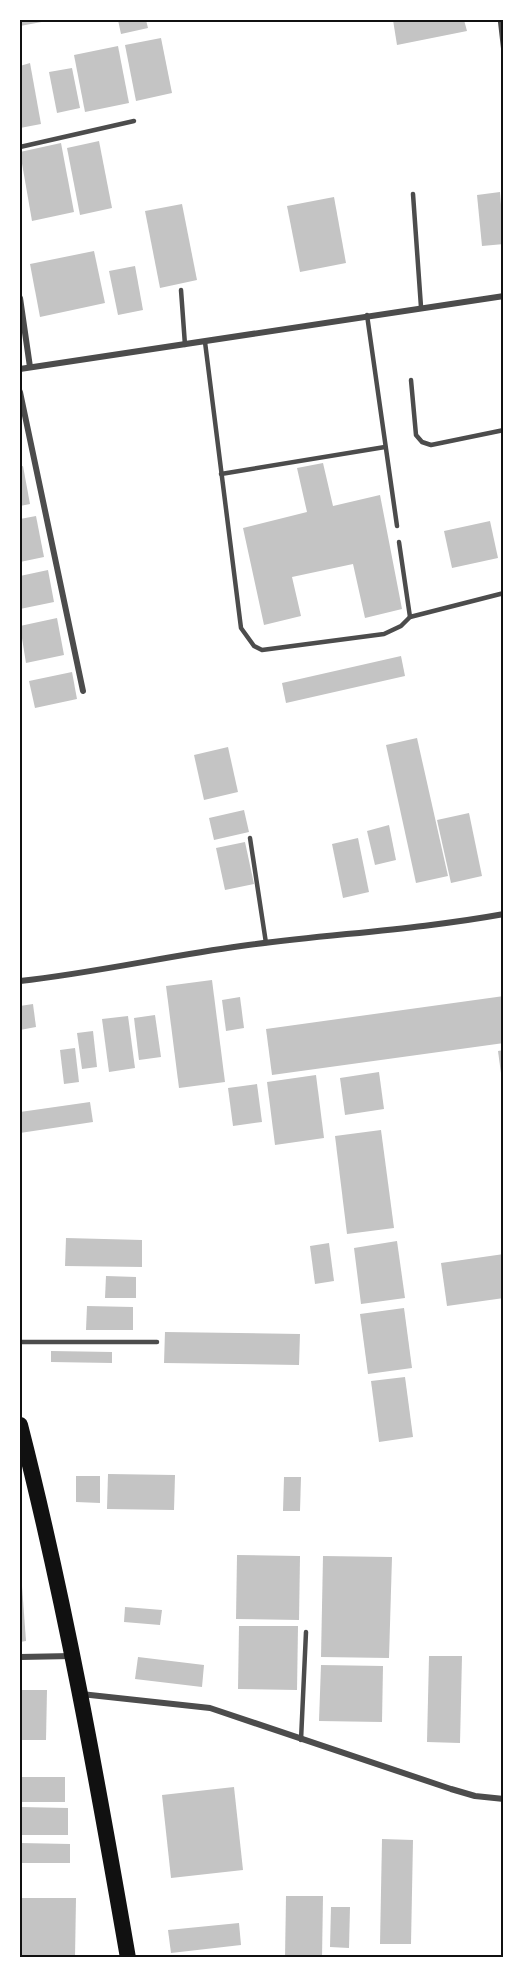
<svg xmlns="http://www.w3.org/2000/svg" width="523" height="1977" font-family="Quicksand,sans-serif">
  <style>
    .building { fill: #c4c4c4 }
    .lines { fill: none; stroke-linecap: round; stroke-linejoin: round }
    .service { stroke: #4c4c4c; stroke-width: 4.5 }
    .minor { stroke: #4c4c4c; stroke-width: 6 }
    .trunk { stroke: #111; stroke-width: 16 }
    .neatline { fill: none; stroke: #111; stroke-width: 2 }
  </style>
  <rect width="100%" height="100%" fill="#fff"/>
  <g class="building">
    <path d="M20,20H47V21L20,26Z"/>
    <path d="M118,20H146L148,28L121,34Z"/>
    <path d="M393,20H464L467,31L397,45Z"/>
    <path d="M161,38L172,93L136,101L125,45Z"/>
    <path d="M118,46L129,103L85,112L74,55Z"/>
    <path d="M30,63L41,124L20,128V66Z"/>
    <path d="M72,68L80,108L57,113L49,72Z"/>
    <path d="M99,141L112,208L80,215L67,148Z"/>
    <path d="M61,143L74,212L32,221L20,152Z"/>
    <path d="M500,192L504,244L482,246L477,195Z"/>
    <path d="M334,197L346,263L300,272L287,206Z"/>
    <path d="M182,204L197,280L160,288L145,211Z"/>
    <path d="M94,251L105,303L40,317L30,264Z"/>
    <path d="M135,266L143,310L118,315L109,271Z"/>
    <path d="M323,463L333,506L380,495L402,609L365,618L353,564L292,577L301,616L264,625L243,528L307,512L297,468Z"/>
    <path d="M23,466L30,504L20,506V467Z"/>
    <path d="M36,516L44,557L20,562V519Z"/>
    <path d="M490,521L498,558L452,568L444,531Z"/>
    <path d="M48,570L54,602L20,609V576Z"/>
    <path d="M57,618L64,655L26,663L20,626Z"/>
    <path d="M401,656L405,676L286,703L282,683Z"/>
    <path d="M72,672L77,699L35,708L29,681Z"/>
    <path d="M417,738L448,876L416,883L386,745Z"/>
    <path d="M228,747L238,792L204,800L194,755Z"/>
    <path d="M244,810L249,832L214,840L209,818Z"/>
    <path d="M469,813L482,876L451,883L437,820Z"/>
    <path d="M389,825L396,860L375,865L367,831Z"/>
    <path d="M358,838L369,892L343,898L332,844Z"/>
    <path d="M245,842L254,884L225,890L216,848Z"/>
    <path d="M212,980L225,1082L179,1088L166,986Z"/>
    <path d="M504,996V1043L272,1075L266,1029Z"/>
    <path d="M240,997L244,1028L226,1031L222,1000Z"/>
    <path d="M33,1004L36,1027L20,1030V1006Z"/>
    <path d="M155,1015L161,1057L139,1060L134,1018Z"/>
    <path d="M128,1016L135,1068L109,1072L102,1019Z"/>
    <path d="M93,1031L97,1067L82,1069L77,1033Z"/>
    <path d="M75,1048L79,1082L64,1084L60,1050Z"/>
    <path d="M504,1050V1080L502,1081L498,1051Z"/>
    <path d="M379,1072L384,1109L345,1115L340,1078Z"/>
    <path d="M316,1075L324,1138L275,1145L267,1082Z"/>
    <path d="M257,1084L262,1122L233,1126L228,1088Z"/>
    <path d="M90,1102L93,1122L20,1133V1112Z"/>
    <path d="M381,1130L394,1228L347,1234L335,1136Z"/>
    <path d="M66,1238L142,1240V1267L65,1266Z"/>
    <path d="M397,1241L405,1298L361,1304L354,1248Z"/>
    <path d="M329,1243L334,1281L315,1284L310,1246Z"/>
    <path d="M504,1254V1298L447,1306L441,1263Z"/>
    <path d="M106,1276L136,1277V1298H105Z"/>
    <path d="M87,1306L133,1307V1330H86Z"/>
    <path d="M404,1308L412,1368L368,1374L360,1314Z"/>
    <path d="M165,1332L300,1334L299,1365L164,1363Z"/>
    <path d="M51,1351L112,1352V1363L51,1362Z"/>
    <path d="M405,1377L413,1437L379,1442L371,1381Z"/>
    <path d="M108,1474L175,1475L174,1510L107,1509Z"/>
    <path d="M76,1476H100V1503L76,1502Z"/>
    <path d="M284,1477H301L300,1511H283Z"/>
    <path d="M237,1555L300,1556L299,1620L236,1619Z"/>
    <path d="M323,1556L392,1557L389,1658L321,1657Z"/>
    <path d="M20,1586H22L26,1641L20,1642Z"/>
    <path d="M125,1607L162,1610L160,1625L124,1622Z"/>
    <path d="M239,1626H298L297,1690L238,1689Z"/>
    <path d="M429,1656H462L460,1743L427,1742Z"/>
    <path d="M138,1657L204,1665L202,1687L135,1679Z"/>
    <path d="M321,1665L383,1666L382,1722L319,1721Z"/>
    <path d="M20,1690H47L46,1740H20Z"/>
    <rect x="20" y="1777" width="45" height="25"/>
    <path d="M234,1787L243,1870L171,1878L162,1795Z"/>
    <path d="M20,1807L68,1808V1835H20Z"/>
    <path d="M382,1839L413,1840L411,1944H380Z"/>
    <path d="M20,1843L70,1844V1863H20Z"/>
    <path d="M286,1896H323L322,1958H285Z"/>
    <path d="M20,1898H76L75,1958H20Z"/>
    <path d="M331,1907H350L349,1948L330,1947Z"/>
    <path d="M239,1923L241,1945L171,1953L168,1930Z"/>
  </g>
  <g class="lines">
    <g class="service">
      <path d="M500,20L504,55"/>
      <path d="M20,147L134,121"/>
      <path d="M413,194L421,307"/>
      <path d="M181,290L185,345"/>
      <path d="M367,315L397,526"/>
      <path d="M205,342L241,628L254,646L262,650L384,634L401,626L410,617L504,593"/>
      <path d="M411,380L416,435L422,442L431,445L504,430"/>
      <path d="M221,474L385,447"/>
      <path d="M399,542L410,617"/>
      <path d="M250,838L266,943"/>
      <path d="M20,1342H157"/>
      <path d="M301,1740L306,1632"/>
    </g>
    <g class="minor">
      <path d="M20,298L30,367"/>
      <path d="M20,369L504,296"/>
      <path d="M20,392L83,691"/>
      <path d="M20,981C94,973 167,956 241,946C328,934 416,930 504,914"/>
      <path d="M20,1657L72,1656"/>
      <path d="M81,1694L210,1708L451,1789L475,1796L504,1799"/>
    </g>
    <path class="trunk" d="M20,1425C65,1601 97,1779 128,1958"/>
  </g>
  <rect width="523" height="1977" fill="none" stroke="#ffffff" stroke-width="42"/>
  <rect x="21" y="21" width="481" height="1935" class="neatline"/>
</svg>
